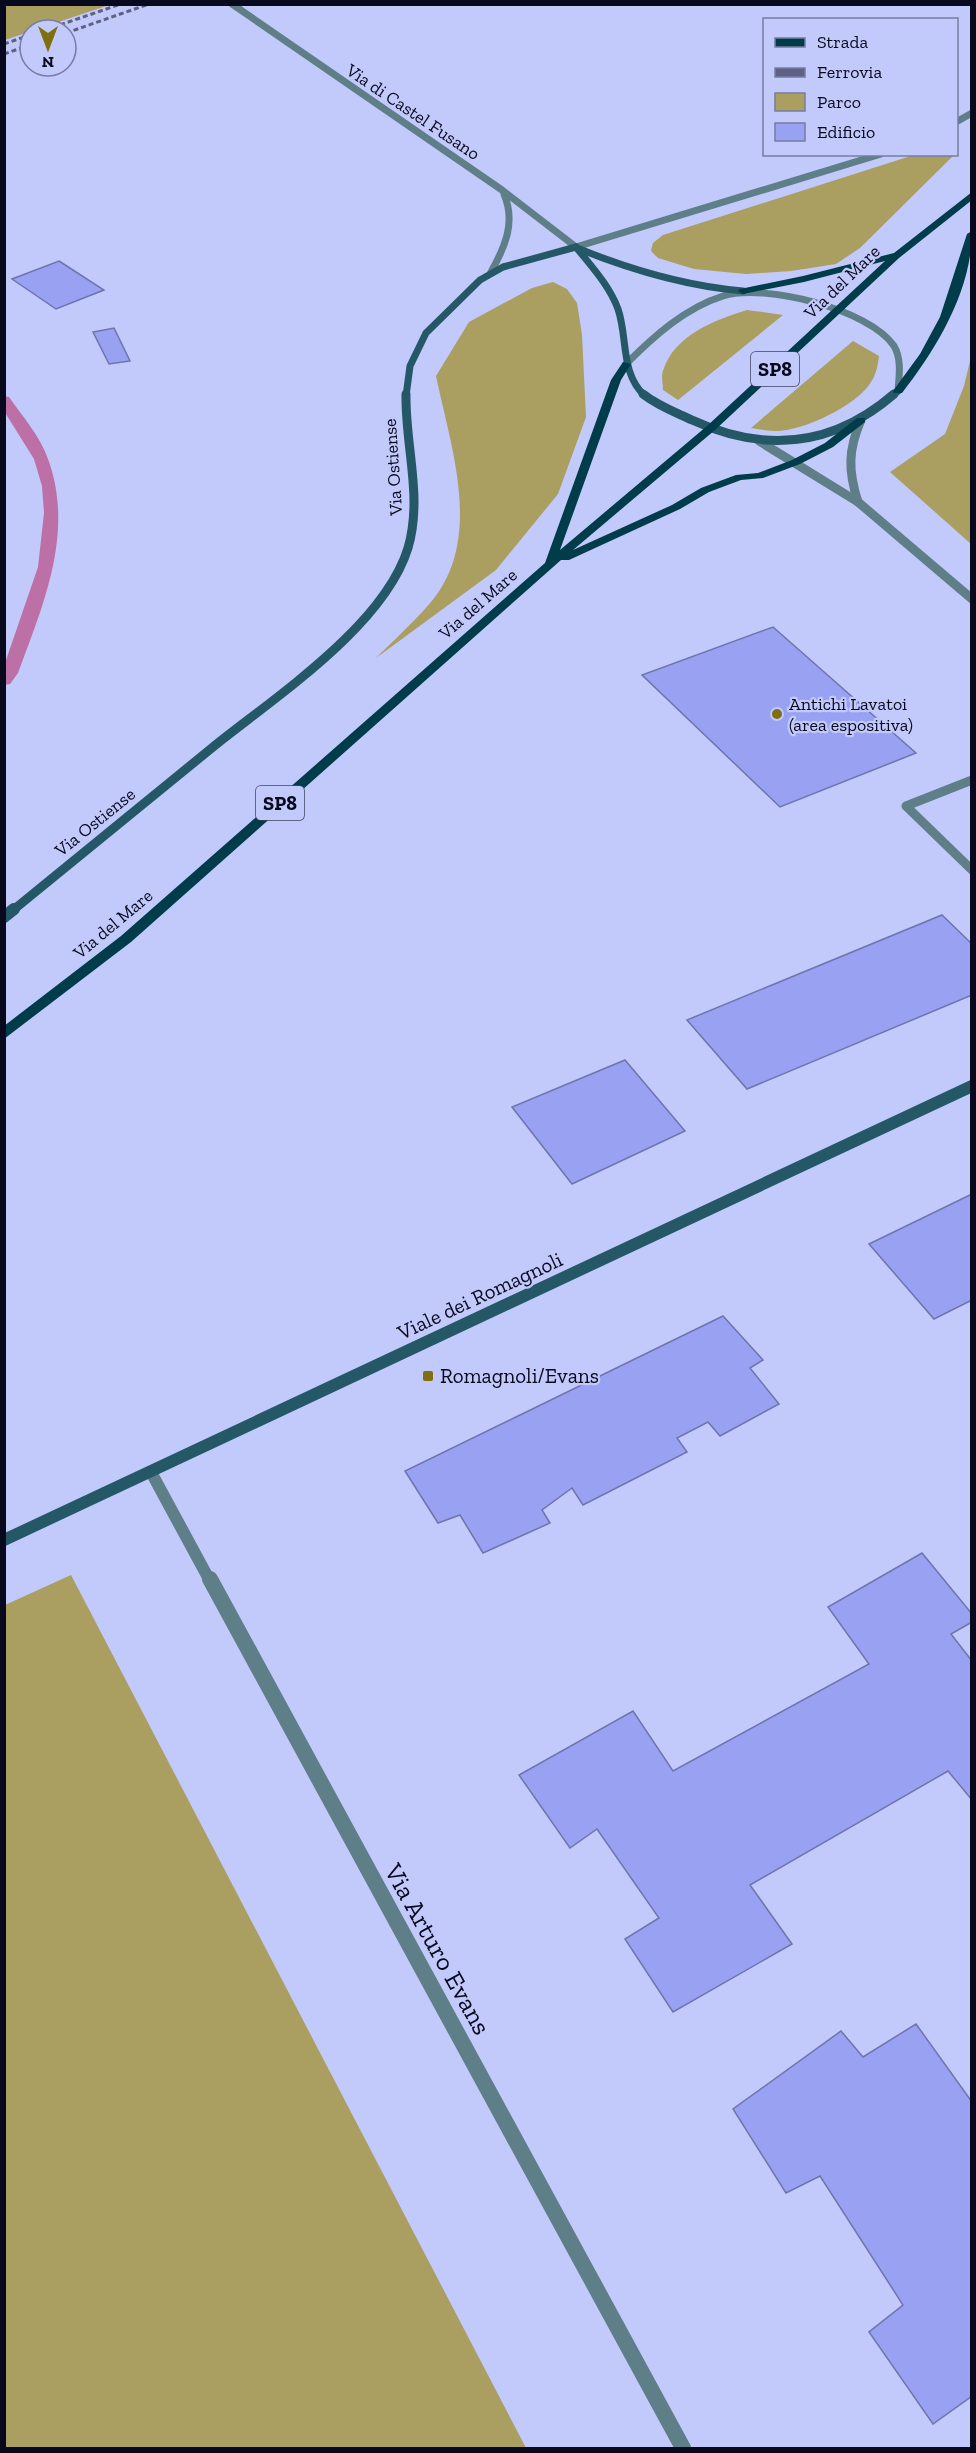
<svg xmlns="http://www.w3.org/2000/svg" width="976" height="2453" font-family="'Zilla Slab',serif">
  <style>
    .green { fill: #aa9e61 }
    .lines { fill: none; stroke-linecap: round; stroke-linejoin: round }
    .stream { fill: #bc70a5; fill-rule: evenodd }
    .building { fill: #99a1f2; stroke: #6f74ad; stroke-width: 1.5 }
    .minor-far2 { stroke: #5e7e88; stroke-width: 9 }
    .minor-far1 { stroke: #5e7e88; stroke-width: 12 }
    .minor { stroke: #5e7e88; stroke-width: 16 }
    .tertiary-far1 { stroke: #5e7e88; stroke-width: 7 }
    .tertiary { stroke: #5e7e88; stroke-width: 9 }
    .secondary-far2 { stroke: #255867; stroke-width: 7 }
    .secondary-far1 { stroke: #255867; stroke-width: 9 }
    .secondary { stroke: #255867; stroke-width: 12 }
    .primary { fill: #003c4a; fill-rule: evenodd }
    .rail { stroke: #5e6184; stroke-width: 3; stroke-dasharray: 5 3; stroke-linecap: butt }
    .poi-dot { fill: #7f6f0e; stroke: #c2c9fb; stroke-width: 2 }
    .labels { text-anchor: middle; stroke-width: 4.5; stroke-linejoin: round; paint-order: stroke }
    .far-street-label { font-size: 18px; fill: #09091e; stroke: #c2c9fb }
    .far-poi-label { font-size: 18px; fill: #09091e; stroke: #c2c9fb; text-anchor: start }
    .shield { fill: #c2c9fb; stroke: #404360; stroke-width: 1.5 }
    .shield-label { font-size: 20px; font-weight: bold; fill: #09091e }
    .street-label { font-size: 21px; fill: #09091e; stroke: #c2c9fb }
    .poi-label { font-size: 21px; fill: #09091e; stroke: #c2c9fb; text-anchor: start }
    .near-street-label { font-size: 26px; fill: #09091e; stroke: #c2c9fb }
  </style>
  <rect width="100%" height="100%" fill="#c2c9fb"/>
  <g class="green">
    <path d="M4,5L5,4L109,5L5,40Z"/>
    <path d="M917,154L954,155L860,248L836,264L791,271L746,274L694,269L658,258L651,251L653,243L663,235Z"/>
    <path d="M553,282L567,289L577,303L582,335L586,417L558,494L496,570L376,658C394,640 414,622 431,602C484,539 451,448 436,376L469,322L532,288Z"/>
    <path d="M747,310L783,315L678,400L663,390C663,384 661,376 663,371C674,335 715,320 747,310Z"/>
    <path d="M853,341L879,356C878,365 876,375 871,382C857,406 801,432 774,431C767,431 758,429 751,428Z"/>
    <path d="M971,357L972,544H971L890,472L945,434L964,386Z"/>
    <path d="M71,1575L526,2448H5V1605Z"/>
  </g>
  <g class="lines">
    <path class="stream" d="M4,396L9,397C23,417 40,436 48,459C75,532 43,605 18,673L10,684L4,685V666L38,567L44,513L42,486L34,459L4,411Z"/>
  </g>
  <g class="building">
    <path d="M59,261L104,290L56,309L12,279Z"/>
    <path d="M114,328L130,361L109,364L93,332Z"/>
    <path d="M773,627L916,753L780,807L642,675Z"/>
    <path d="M942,915L972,944V995L747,1089L687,1020Z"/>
    <path d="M625,1060L685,1131L572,1184L512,1107Z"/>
    <path d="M972,1194V1300L934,1319L869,1244Z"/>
    <path d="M723,1316L763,1360L750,1368L779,1404L720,1436L708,1422L677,1438L687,1452L583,1505L572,1488L542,1510L550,1523L483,1553L460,1515L438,1523L405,1471Z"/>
    <path d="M922,1553L972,1614V1622L951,1634L972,1661V1800L948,1771L750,1885L792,1944L673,2012L625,1939L659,1918L597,1829L570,1848L519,1775L633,1711L673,1771L869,1664L828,1607Z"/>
    <path d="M916,2024L972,2102V2396L933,2424L869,2332L903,2305L820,2176L786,2193L733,2109L841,2031L863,2057Z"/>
  </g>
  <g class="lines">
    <path class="minor-far2" d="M972,780L906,806L972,870"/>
    <path class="minor-far1" d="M151,1472L210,1581"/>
    <path class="minor" d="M210,1579L683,2448"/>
    <g class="tertiary-far1">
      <path d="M232,4L502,190L576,247L881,154"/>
      <path d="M956,122L972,113"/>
      <path d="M491,272C505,247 516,222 504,194"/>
      <path d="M626,364C654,336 685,308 723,296C764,283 869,309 894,346C902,359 899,377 898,391"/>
    </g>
    <g class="tertiary">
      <path d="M759,441L858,502L972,599"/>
      <path d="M858,502C848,471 848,450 861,420"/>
    </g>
    <g class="secondary-far2">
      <path d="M576,247C591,266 609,285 618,309C628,338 620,373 645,396"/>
      <path d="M577,248C631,270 685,286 743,291"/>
      <path d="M406,396L410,366L426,333L480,280L503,267L576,247"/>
      <path d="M892,396L898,391"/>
    </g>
    <g class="secondary-far1">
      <path d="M643,394C658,406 675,412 692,420C764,453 833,447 894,394"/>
      <path d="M12,911C79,857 146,802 213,747C275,697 384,626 408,548C423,497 405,446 406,394"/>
    </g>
    <g class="secondary">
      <path d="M4,917L14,909"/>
      <path d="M4,1540L972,1086"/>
    </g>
    <g class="primary">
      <path d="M972,192V200L899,258L715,430L573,550L672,505L701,488L736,475L758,473L792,460L825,443L857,418H865V422L833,447L800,464L763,478L741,480L709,492L680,509L569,560H561L131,942L4,1039V1026L121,936L545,563L611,380L623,362L631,364L621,380L560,550L707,426L885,261L804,282L743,294L738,291L740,289L803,276L894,253Z"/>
      <path d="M972,231C972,290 937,348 902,393H894L893,391L920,354L940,317L967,234Z"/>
    </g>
    <g class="rail">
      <path d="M45,30L121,4"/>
      <path d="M66,33L149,4"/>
      <path d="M4,44L30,35"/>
      <path d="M4,54L30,45"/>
    </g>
  </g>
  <g class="poi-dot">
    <circle cx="777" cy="714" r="6"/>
    <rect x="422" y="1370" width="12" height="12" rx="3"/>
  </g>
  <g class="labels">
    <g class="far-street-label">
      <text transform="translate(413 112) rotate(34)" y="6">Via di Castel Fusano</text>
      <text transform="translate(842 282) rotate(-44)" y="6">Via del Mare</text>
      <text transform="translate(393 467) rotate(-94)" y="6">Via Ostiense</text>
      <text transform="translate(478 604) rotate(-41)" y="6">Via del Mare</text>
      <text transform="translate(95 822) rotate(-39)" y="6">Via Ostiense</text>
      <text transform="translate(113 924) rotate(-40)" y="6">Via del Mare</text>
    </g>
    <g class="far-poi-label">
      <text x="789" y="710">Antichi Lavatoi<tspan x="789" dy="21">(area espositiva)</tspan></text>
    </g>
    <g class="shield">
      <rect x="751" y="352" width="48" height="34" rx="4.5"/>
      <rect x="256" y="786" width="48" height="34" rx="4.5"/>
    </g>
    <g class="shield-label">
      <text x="775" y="376">SP8</text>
      <text x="280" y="810">SP8</text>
    </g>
    <g class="street-label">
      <text transform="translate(480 1296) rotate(-25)" y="7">Viale dei Romagnoli</text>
    </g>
    <g class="poi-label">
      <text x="440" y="1383">Romagnoli/Evans</text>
    </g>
    <g class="near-street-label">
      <text transform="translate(438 1949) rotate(61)" y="9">Via Arturo Evans</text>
    </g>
  </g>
  <rect width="976" height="2453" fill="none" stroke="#09091e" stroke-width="12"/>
  <rect x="763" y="18" width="195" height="138" fill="#c2c9fb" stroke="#787ca3" stroke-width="1.5"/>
  <rect x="775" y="38" width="30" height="9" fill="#003c4a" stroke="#787ca3" stroke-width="1.5"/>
  <text x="817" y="48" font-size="18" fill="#09091e">Strada</text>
  <rect x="775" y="68" width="30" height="9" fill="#5e6184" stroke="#787ca3" stroke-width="1.5"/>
  <text x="817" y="78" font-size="18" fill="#09091e">Ferrovia</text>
  <rect x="775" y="93" width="30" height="18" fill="#aa9e61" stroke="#787ca3" stroke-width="1.5"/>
  <text x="817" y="108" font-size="18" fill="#09091e">Parco</text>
  <rect x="775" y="123" width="30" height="18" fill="#99a1f2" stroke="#787ca3" stroke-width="1.5"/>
  <text x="817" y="138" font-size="18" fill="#09091e">Edificio</text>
  <g transform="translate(48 48) rotate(180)"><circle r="28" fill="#c2c9fb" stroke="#787ca3" stroke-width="1.5"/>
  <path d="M0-4.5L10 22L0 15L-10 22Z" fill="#7f6f0e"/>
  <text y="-9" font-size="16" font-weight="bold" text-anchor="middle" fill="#09091e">N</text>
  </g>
</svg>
